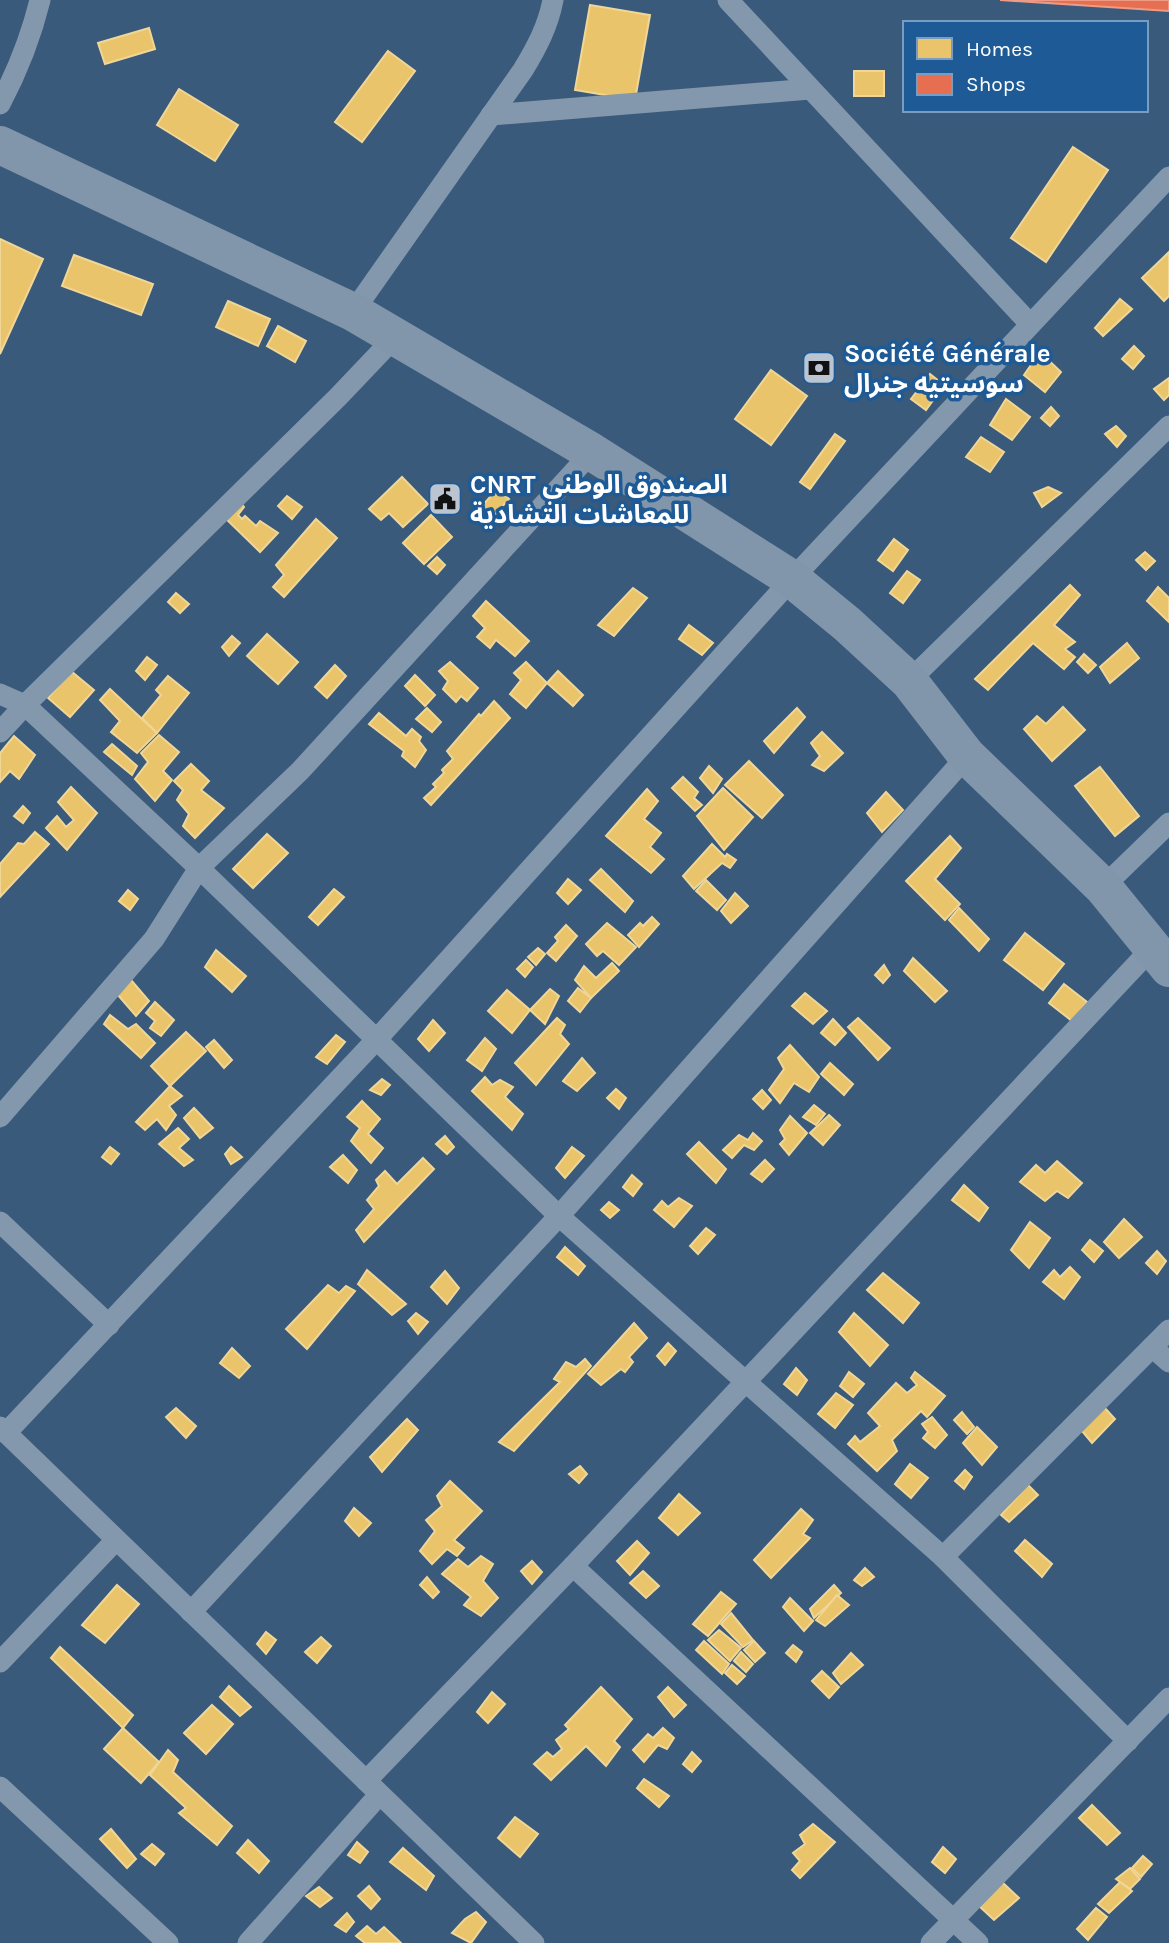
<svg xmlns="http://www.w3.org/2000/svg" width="1169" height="1943" font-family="Karla,'Noto Sans Arabic',sans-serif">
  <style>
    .homes { fill: #e9c46a; stroke: #f0d697; stroke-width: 2 }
    .shops { fill: #e76f51; stroke: #ee9a85; stroke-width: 2 }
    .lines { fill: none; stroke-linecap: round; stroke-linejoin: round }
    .street { stroke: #8398ad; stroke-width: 21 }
    .highway { stroke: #8196ab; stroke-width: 38 }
    .labels { text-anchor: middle; stroke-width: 7; stroke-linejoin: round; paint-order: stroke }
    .poi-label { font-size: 26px; font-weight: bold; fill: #fff; stroke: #1e5b96; text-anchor: start }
  </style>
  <rect width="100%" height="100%" fill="#395a7b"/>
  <g class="homes">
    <path d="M590,5L650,15L635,100L575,90Z"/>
    <path d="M149,28L155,49L105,64L98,43Z"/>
    <path d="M388,51L415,71L362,142L335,122Z"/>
    <rect x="854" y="71" width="30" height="25"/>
    <path d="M179,89L238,125L215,161L157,125Z"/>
    <path d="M1073,147L1108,170L1046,262L1011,238Z"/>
    <path d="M0,239L43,259L0,354Z"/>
    <path d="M1169,252V296L1164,301L1142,278Z"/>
    <path d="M74,255L153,284L141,315L62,286Z"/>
    <path d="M1120,299L1132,309L1103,336L1095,328Z"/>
    <path d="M228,301L270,319L258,346L216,327Z"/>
    <path d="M278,326L306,341L295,362L267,346Z"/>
    <path d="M1134,346L1144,356L1133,369L1122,359Z"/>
    <path d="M1040,352L1061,372L1045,392L1024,375Z"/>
    <path d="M771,370L807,396L771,445L735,419Z"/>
    <path d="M930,374L944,385L926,410L911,399Z"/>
    <path d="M1169,378V395L1164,400L1154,389Z"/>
    <path d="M1006,399L1030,417L1012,440L990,425Z"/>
    <path d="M1051,407L1059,416L1050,426L1041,418Z"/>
    <path d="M1116,426L1126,436L1117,447L1105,434Z"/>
    <path d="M835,434L845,441L810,489L800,482Z"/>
    <path d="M981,437L1004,452L990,472L966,457Z"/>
    <path d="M402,477L428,504L403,527L389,513L381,520L369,509Z"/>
    <path d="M1048,487L1061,493L1042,507L1034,493Z"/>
    <path d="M497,489L509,499L488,522L476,513Z"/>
    <path d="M287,496L302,507L292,519L278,506Z"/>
    <path d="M236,497L244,507L238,515L242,519L245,516L256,526L260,521L278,533L260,552L220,513Z"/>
    <path d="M431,515L452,537L424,564L403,543Z"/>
    <path d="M316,519L337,538L284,597L273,587L284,575L276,565Z"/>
    <path d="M894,539L908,550L893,571L878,560Z"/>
    <path d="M1145,552L1155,561L1146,570L1136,560Z"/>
    <path d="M437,557L445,565L437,574L428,566Z"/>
    <path d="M907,571L920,580L903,603L890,593Z"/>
    <path d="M1070,585L1080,595L1054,625L1075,642L1065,649L1075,657L1064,669L1033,643L988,690L975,679Z"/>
    <path d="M1158,587L1169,598V622L1147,601Z"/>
    <path d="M633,588L647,598L614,636L598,625Z"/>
    <path d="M176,593L189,604L180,613L168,602Z"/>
    <path d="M486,601L529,641L515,656L496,640L490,648L477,637L485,628L473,616Z"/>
    <path d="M689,625L713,643L702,655L679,639Z"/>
    <path d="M267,634L298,662L278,684L247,656Z"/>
    <path d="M232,636L240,643L229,656L222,647Z"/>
    <path d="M1127,643L1139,658L1110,683L1100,667Z"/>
    <path d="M1084,654L1096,665L1088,673L1077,662Z"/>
    <path d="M147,657L157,665L145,680L136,671Z"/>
    <path d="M450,662L478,688L467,701L461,696L456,702L443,689L448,681L439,671Z"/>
    <path d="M526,662L547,683L526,708L510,694L521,680L514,673Z"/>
    <path d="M335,665L346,676L327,698L315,687Z"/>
    <path d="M71,671L94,690L70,717L48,698Z"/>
    <path d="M558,671L583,695L573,706L547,683Z"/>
    <path d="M415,675L435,695L425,706L405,686Z"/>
    <path d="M168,676L189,693L157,733L142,718L161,695L156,690Z"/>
    <path d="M110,689L157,733L137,753L111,732L120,721L100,700Z"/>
    <path d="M494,701L510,718L431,805L424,798L436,787L433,784L444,773L442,770L453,759L447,751L479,714L481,716Z"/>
    <path d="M1063,707L1085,730L1052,761L1024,729L1037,716L1046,724Z"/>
    <path d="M427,708L441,722L432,732L416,719Z"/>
    <path d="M797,708L805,717L774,753L764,741Z"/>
    <path d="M379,713L406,736L412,729L421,737L419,741L426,750L415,767L402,756L404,751L369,724Z"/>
    <path d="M822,732L843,753L824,771L812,765L820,756L811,743Z"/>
    <path d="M159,735L179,752L163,771L172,780L155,801L135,779L148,762L141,753Z"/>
    <path d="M14,736L35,755L19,779L10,771L0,782V753Z"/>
    <path d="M112,744L137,766L132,775L104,752Z"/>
    <path d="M749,761L783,795L762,818L725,785Z"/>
    <path d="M191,764L209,781L201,790L224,808L195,838L183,826L189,814L177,800L183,790L174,781Z"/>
    <path d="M709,766L722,779L713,793L700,778Z"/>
    <path d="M1100,767L1139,816L1115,836L1075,786Z"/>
    <path d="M683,777L698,792L694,798L702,805L695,811L672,788Z"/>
    <path d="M71,787L97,813L67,850L46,828L57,816L66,827L74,820L58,802Z"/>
    <path d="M723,788L753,817L724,850L697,816Z"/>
    <path d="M647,789L658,801L644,819L661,833L650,847L664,859L651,873L606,836Z"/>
    <path d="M886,792L903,810L882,832L867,813Z"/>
    <path d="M23,806L30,813L23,823L14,816Z"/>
    <path d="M35,832L49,844L0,897V864L18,843L24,844Z"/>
    <path d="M267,834L288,853L253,888L233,869Z"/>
    <path d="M950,836L961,848L935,879L960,904L945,920L906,881Z"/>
    <path d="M712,844L725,857L727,854L736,860L730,868L722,863L694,889L683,876Z"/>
    <path d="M601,869L633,901L625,912L590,880Z"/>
    <path d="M568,879L581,890L568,904L557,893Z"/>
    <path d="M706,880L726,900L717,910L696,891Z"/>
    <path d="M334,889L344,897L318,925L309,917Z"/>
    <path d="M128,890L138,899L130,910L119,901Z"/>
    <path d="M735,893L748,906L731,923L721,911Z"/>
    <path d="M959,908L989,939L979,951L949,920Z"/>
    <path d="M652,917L659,924L639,947L628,935L640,923L643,926Z"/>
    <path d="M607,923L636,947L619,965L603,951L597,956L586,944Z"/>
    <path d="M566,925L577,936L556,961L547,953L558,941L555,937Z"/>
    <path d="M1025,933L1064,964L1043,990L1004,960Z"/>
    <path d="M538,948L545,954L536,965L528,957Z"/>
    <path d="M216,950L246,976L232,992L205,967Z"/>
    <path d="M913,958L947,991L935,1002L904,971Z"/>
    <path d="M526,960L533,967L525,977L517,969Z"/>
    <path d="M612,963L619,971L591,998L575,980L584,966L596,978Z"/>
    <path d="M884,965L890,975L883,983L875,975Z"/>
    <path d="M131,980L149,1001L136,1016L117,994Z"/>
    <path d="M1064,984L1087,1002L1072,1021L1049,1003Z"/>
    <path d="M578,988L591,998L580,1012L568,1001Z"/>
    <path d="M550,989L559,996L545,1024L530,1010Z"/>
    <path d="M507,990L530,1010L512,1033L488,1011Z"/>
    <path d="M805,993L827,1011L813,1024L792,1006Z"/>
    <path d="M155,1002L174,1020L161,1036L150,1028L155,1021L146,1013Z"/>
    <path d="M110,1015L128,1029L136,1024L155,1043L141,1058L104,1024Z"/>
    <path d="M557,1018L565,1025L560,1034L569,1044L536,1085L515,1063Z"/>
    <path d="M858,1018L890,1048L878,1060L848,1027Z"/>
    <path d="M833,1019L846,1033L835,1045L821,1033Z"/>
    <path d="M433,1020L445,1033L429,1051L418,1039Z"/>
    <path d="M186,1032L206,1051L170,1086L151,1066Z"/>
    <path d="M336,1035L345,1042L327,1064L316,1057Z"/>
    <path d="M485,1038L496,1049L482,1071L467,1060Z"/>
    <path d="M214,1040L232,1060L224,1068L206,1047Z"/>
    <path d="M790,1045L819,1077L809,1092L794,1083L780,1103L769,1090L784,1069L778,1058Z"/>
    <path d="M582,1058L595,1073L577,1091L563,1081Z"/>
    <path d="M830,1063L853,1084L844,1095L821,1074Z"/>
    <path d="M485,1077L492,1085L500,1080L513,1087L505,1097L523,1114L512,1130L472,1091Z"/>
    <path d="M382,1079L390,1085L381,1095L370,1090Z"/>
    <path d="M170,1086L182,1096L169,1106L176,1115L166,1130L157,1119L145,1130L136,1122Z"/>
    <path d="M616,1089L626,1098L619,1109L607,1098Z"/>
    <path d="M762,1090L771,1100L763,1109L753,1099Z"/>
    <path d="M362,1101L380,1119L368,1134L383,1148L371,1163L351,1141L360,1128L347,1117Z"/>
    <path d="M814,1105L825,1114L816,1125L803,1117Z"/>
    <path d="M194,1108L213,1128L200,1138L184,1118Z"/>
    <path d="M829,1115L840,1125L823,1145L810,1133Z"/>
    <path d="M790,1116L807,1133L789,1155L780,1144L785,1139L780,1130Z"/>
    <path d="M178,1128L189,1139L179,1148L193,1160L184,1166L159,1144Z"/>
    <path d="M753,1133L762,1141L754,1150L744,1145L732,1158L723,1150L739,1135L748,1140Z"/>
    <path d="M445,1136L454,1147L447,1154L436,1144Z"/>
    <path d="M699,1142L726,1169L716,1183L687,1154Z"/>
    <path d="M110,1147L119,1154L111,1164L102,1157Z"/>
    <path d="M231,1147L242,1157L231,1164L225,1154Z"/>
    <path d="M572,1147L584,1156L565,1178L556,1168Z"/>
    <path d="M343,1155L357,1170L348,1183L330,1167Z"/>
    <path d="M423,1158L434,1169L364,1242L356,1230L374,1209L367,1200L379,1186L376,1180L385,1171L397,1184Z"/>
    <path d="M765,1160L774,1169L762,1182L751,1174Z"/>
    <path d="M1057,1161L1082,1183L1068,1198L1057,1191L1045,1201L1020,1182L1036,1165L1045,1173Z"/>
    <path d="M632,1175L642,1184L633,1196L623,1187Z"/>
    <path d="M964,1185L988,1208L979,1221L952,1200Z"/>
    <path d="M679,1198L692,1206L674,1227L654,1210L662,1201L668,1207Z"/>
    <path d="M609,1202L619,1210L610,1218L601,1210Z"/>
    <path d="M1124,1219L1142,1237L1119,1258L1104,1242Z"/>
    <path d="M1030,1222L1050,1238L1029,1268L1011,1250Z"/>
    <path d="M706,1228L715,1235L698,1254L690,1246Z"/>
    <path d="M1090,1240L1103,1251L1094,1262L1082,1250Z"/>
    <path d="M565,1247L585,1266L578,1275L557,1257Z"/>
    <path d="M1157,1251L1166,1261L1157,1274L1146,1263Z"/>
    <path d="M1070,1267L1080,1277L1064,1299L1043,1282L1054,1270L1060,1277Z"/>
    <path d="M367,1270L406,1304L392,1315L358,1284Z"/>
    <path d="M445,1271L459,1288L447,1304L431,1287Z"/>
    <path d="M883,1273L919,1303L903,1323L867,1290Z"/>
    <path d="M328,1285L339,1293L346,1286L355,1291L307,1349L286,1329Z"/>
    <path d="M416,1313L428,1322L418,1334L408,1321Z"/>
    <path d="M854,1313L888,1345L870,1366L839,1332Z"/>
    <path d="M634,1323L647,1338L629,1357L633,1362L625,1372L621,1369L601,1385L588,1374Z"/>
    <path d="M668,1343L676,1351L665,1365L657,1356Z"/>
    <path d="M232,1348L250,1366L239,1378L220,1363Z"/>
    <path d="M585,1359L591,1366L514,1451L499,1442L560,1382L554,1379L566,1362L576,1367Z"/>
    <path d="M796,1368L807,1380L797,1395L784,1384Z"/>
    <path d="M849,1372L864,1384L853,1397L840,1386Z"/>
    <path d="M915,1372L945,1396L927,1417L921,1411L892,1440L897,1451L877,1471L848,1444L855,1436L860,1442L880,1426L868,1413L896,1383L907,1393L917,1385L911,1378Z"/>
    <path d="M836,1393L853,1405L835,1428L818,1414Z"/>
    <path d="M1103,1406L1115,1419L1092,1443L1082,1431Z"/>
    <path d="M176,1408L196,1426L186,1438L166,1417Z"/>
    <path d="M962,1412L974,1427L967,1434L954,1420Z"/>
    <path d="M932,1417L947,1435L935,1448L923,1438L928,1432L922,1424Z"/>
    <path d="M407,1419L418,1430L382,1472L370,1457Z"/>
    <path d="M977,1427L997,1447L982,1465L963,1443Z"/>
    <path d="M910,1464L928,1478L911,1498L895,1484Z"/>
    <path d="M580,1466L587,1474L579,1483L569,1474Z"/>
    <path d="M965,1470L972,1477L964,1489L955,1481Z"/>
    <path d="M450,1481L482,1511L454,1540L464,1548L457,1556L447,1549L432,1564L420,1551L435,1531L426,1520L442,1506L437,1496Z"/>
    <path d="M1028,1485L1038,1495L1009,1522L1001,1515Z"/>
    <path d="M679,1494L700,1513L678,1535L659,1518Z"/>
    <path d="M354,1508L371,1523L359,1536L345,1521Z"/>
    <path d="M801,1509L813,1520L803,1534L810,1538L771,1578L754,1560Z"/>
    <path d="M1025,1540L1052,1564L1042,1577L1015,1551Z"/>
    <path d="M637,1541L649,1553L630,1575L617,1561Z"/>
    <path d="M481,1556L493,1564L483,1581L498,1598L481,1616L464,1605L471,1597L442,1574L458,1559L468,1567Z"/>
    <path d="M532,1561L542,1572L532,1584L521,1571Z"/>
    <path d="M865,1568L874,1577L862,1586L854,1580Z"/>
    <path d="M643,1571L659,1586L646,1598L630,1583Z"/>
    <path d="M427,1577L439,1592L433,1598L420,1585Z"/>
    <path d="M117,1585L139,1604L105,1643L82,1625Z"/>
    <path d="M834,1585L841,1593L814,1618L810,1609Z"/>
    <path d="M721,1592L736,1604L708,1636L693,1624Z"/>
    <path d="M837,1595L849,1605L825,1626L816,1620Z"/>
    <path d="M790,1598L813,1621L804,1631L783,1607Z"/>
    <path d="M731,1613L753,1640L743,1647L721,1624Z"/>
    <path d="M719,1630L741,1648L730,1661L708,1640Z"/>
    <path d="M266,1632L276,1640L266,1654L257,1644Z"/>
    <path d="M321,1637L331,1646L317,1663L305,1652Z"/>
    <path d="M704,1641L729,1664L722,1674L696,1650Z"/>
    <path d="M754,1641L765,1653L755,1662L744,1650Z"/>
    <path d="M793,1645L802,1652L796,1662L786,1653Z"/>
    <path d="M60,1647L133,1715L123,1728L51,1658Z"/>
    <path d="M741,1652L753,1664L746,1672L734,1661Z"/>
    <path d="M851,1653L863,1665L841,1684L833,1673Z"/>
    <path d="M732,1665L745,1676L737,1684L725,1673Z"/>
    <path d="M822,1671L839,1687L829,1698L812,1681Z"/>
    <path d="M229,1686L251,1707L240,1716L220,1697Z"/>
    <path d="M601,1687L632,1719L614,1741L620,1747L606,1766L586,1746L551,1780L534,1764L547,1752L553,1757L562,1749L556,1740L569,1729L565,1725Z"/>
    <path d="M668,1687L686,1705L674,1717L658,1697Z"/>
    <path d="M492,1692L505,1704L488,1723L477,1712Z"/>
    <path d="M212,1705L233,1724L206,1754L184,1733Z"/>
    <path d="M123,1728L159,1762L141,1783L104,1749Z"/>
    <path d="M663,1728L674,1738L667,1749L658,1745L644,1762L633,1750L648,1734L653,1738Z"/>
    <path d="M168,1750L178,1760L173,1772L232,1826L217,1845L179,1813L186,1808L150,1775Z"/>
    <path d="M692,1752L701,1761L692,1772L683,1764Z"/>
    <path d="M644,1779L669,1796L659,1807L637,1788Z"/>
    <path d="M1092,1805L1120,1833L1107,1845L1079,1818Z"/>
    <path d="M515,1817L538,1834L520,1857L498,1838Z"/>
    <path d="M813,1824L835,1842L800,1878L792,1870L800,1861L793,1853L805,1844L800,1835Z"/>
    <path d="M111,1829L136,1859L127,1868L100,1839Z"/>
    <path d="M248,1840L269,1861L259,1873L237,1853Z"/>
    <path d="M357,1842L368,1852L360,1863L348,1855Z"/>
    <path d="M152,1844L164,1854L155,1865L141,1854Z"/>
    <path d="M943,1847L956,1859L945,1873L932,1862Z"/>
    <path d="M403,1848L434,1876L426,1890L390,1862Z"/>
    <path d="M1143,1856L1152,1864L1141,1877L1132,1868Z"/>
    <path d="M1130,1868L1140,1879L1130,1889L1116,1879Z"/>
    <path d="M1001,1881L1019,1898L994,1920L980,1907Z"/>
    <path d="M1120,1882L1132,1891L1109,1913L1098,1904Z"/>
    <path d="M369,1886L380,1899L371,1909L358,1896Z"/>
    <path d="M319,1887L332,1898L320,1907L306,1896Z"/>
    <path d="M1096,1908L1107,1917L1088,1940L1077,1929Z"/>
    <path d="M476,1912L486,1922L471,1943L452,1933L465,1919Z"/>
    <path d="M347,1913L354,1922L346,1932L335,1925Z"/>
    <path d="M367,1926L376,1934L384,1927L401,1943H365L356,1936Z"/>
  </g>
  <path class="shops" d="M1000,0H1169V11Z"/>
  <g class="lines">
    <g class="street">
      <path d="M728,0L1030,324"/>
      <path d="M0,104C18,70 31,37 40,0"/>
      <path d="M491,115L810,89"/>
      <path d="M353,312L523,70C537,47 548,26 553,0"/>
      <path d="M909,681L1169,426"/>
      <path d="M0,694L25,705L199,868L559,1216L943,1557L1128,1741"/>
      <path d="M0,732L25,705L338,397L396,336"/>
      <path d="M1103,887L1169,823"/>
      <path d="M0,1117L154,939L199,868L300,771L592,452"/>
      <path d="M0,1222L109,1325"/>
      <path d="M1152,1347L1169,1362"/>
      <path d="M0,1427L534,1943"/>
      <path d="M6,1433L377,1039L792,579L1169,177"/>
      <path d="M943,1557L1169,1330"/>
      <path d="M573,1566L978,1943"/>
      <path d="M191,1612L559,1216L967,756"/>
      <path d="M0,1662L116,1540"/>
      <path d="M366,1781L573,1566L1153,947"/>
      <path d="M0,1787L168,1943"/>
      <path d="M248,1943L379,1795"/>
      <path d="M931,1943L1169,1698"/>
    </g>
    <path class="highway" d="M0,145L353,312L592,452L792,579L847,624L909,681L967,756L1103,887L1169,968"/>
  </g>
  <defs>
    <symbol id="bank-square" viewBox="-11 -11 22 22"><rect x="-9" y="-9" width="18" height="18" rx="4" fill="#bac5d1" stroke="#1e5b96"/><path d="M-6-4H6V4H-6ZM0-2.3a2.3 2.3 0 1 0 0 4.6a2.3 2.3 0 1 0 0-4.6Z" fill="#111"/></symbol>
    <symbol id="civic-square" viewBox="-11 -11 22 22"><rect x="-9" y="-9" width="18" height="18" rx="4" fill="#bac5d1" stroke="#1e5b96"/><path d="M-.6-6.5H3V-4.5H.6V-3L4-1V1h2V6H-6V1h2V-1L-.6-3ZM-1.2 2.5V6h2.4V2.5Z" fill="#111"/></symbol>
  </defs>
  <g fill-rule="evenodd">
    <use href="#bank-square" x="800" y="349" width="38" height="38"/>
    <use href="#civic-square" x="426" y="480" width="38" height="38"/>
  </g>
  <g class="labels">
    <g class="poi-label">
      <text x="844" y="362">Société Générale<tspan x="844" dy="30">سوسيتيه جنرال</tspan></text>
      <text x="470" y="493">CNRT الصندوق الوطني<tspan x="470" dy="30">للمعاشات التشادية</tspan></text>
    </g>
  </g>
  <rect x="903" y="21" width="245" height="91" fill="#1e5b96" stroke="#789dc0" stroke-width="2"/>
  <rect x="917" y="38" width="35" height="21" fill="#e9c46a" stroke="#789dc0" stroke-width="2"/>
  <text x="966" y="56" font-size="21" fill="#ffffff">Homes</text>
  <rect x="917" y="74" width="35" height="21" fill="#e76f51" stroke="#789dc0" stroke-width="2"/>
  <text x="966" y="91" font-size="21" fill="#ffffff">Shops</text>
</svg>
